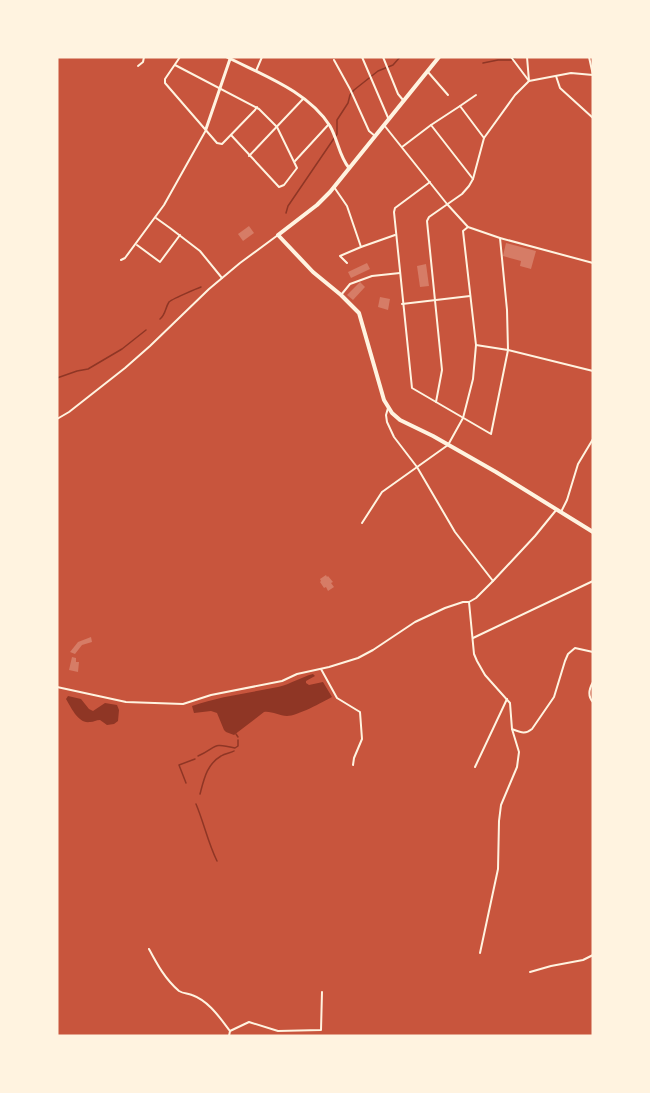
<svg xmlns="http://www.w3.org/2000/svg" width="650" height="1093" font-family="Lato,sans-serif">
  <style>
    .water { fill: #8f3625 }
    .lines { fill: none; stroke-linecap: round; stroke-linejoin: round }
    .stream { stroke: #8f3625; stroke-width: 1.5 }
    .building { fill: #d67c66 }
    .minor { stroke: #fff3e0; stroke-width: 2 }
    .tertiary { stroke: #fff3e0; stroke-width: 3 }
    .primary { stroke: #fff3e0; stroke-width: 4 }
  </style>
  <rect width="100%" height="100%" fill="#c8553d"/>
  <g class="water">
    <path d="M313,674L315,676L306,681V683L309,685L323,682L332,697C323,702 297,716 287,716C279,716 272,711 264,712L234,735L226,732L224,730L217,713L211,711L194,713L192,706C220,696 249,693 278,687C291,684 301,677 313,674Z"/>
    <path d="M68,696L81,699L89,709L93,711L105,703L117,705L119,710L118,721L114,724L107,725L100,720C96,720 94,722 90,722C78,724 71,707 66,699Z"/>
  </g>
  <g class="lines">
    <g class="stream">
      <path d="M483,63L498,60H511L517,57"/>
      <path d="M286,213L288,206L337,134V120L348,103L350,95L354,90L378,71L393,65L400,57"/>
      <path d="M160,319C166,314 165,308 169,302C170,300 198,288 201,287"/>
      <path d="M57,378L77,371L88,369L122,349L146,330"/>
      <path d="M236,734L238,737"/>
      <path d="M198,756C218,747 211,742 235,748L238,746V740"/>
      <path d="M186,783L179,765L195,759"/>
      <path d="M200,794C204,779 207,764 221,756C225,753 231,753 234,751"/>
      <path d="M196,804C204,823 208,843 217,861"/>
    </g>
  </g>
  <g class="building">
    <path d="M249,226L254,233L243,241L238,234Z"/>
    <path d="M506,243L536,251L531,269L520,266L521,261L503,256Z"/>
    <path d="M367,263L370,269L351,278L348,272Z"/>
    <path d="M426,264L429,286L420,287L417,266Z"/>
    <path d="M360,282L365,287L353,300L347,295Z"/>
    <path d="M380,297L390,299L388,310L378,307Z"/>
    <path d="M326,575L327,577L328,576L333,582L331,583L334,587L328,591L326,587L324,588L320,582L321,581L320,579Z"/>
    <path d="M91,637L92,642L82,645L75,654L70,652L78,642Z"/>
    <path d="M72,657L76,658V662H79L78,672L69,670Z"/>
  </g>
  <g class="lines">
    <g class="minor">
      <path d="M180,57L165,79V83L217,143L222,144L255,110L257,107"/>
      <path d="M362,57L389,120"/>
      <path d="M383,57L398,94L403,100"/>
      <path d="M511,57L529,81L571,73L593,75"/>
      <path d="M589,57L593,75"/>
      <path d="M334,60L350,89L369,131L375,136"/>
      <path d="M175,65L259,109L277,127L297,168L284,185L279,187L231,135"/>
      <path d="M138,66L143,62L144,57"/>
      <path d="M256,71L262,57"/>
      <path d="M428,72L448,95"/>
      <path d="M556,76L560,88L593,118"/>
      <path d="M460,106L476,95"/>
      <path d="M384,125L447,204L468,227L500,238L593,263"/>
      <path d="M431,125L473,179"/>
      <path d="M402,147L431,125L460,106L484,138"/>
      <path d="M249,156L303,99"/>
      <path d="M295,161L329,124"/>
      <path d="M430,182L395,208L394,212L412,388L491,434L508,350L507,310L500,238"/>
      <path d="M334,187L347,206L361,247L395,235"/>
      <path d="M156,218L170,228L200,251L222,278"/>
      <path d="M137,245L160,262L180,235"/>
      <path d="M121,260L125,258L164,205L206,130"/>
      <path d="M347,263L340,256L361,247"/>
      <path d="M341,295L350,284L372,276L400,273"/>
      <path d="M402,304L470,296"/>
      <path d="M476,345L508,350L593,371"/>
      <path d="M436,402L442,370L427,221L429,217L462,194L469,186L473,179L484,138L515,95L529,81L527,57"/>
      <path d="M388,408L386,415L387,422L394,437L417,467L455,532L493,581"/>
      <path d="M57,419L69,412L125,368L150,346L209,289L240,263L278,235"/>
      <path d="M561,512L567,500L578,464L593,439"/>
      <path d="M362,523L382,492L448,445L463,418L473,379L476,345L463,231L468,227"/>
      <path d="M469,602L474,654L477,661L485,675L510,703L512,729L519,752L517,767L501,805L499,821L498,869L480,953"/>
      <path d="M473,638L593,581"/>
      <path d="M321,669L337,698L360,712L362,739L354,758L353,765"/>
      <path d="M593,682C589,689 587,696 593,702"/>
      <path d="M57,687L126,702L183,704L211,695L282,681L297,674L329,667L358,658L373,650L415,622L445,608L463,602H469L476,598L493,581L535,536L557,509"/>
      <path d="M512,729C520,732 525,735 532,729L554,697L565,661L568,654L575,648L593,652"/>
      <path d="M475,767L507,699"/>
      <path d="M149,949C157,964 165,979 179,991C184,994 187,993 192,995C209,1001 220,1018 230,1031L229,1036"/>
      <path d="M530,972L551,966L583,960L593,955"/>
      <path d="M230,1031L249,1022L278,1031L321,1030L322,992"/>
    </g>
    <g class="tertiary">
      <path d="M227,57C262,75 308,91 330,126C338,140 339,156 349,168"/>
      <path d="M206,129L230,59"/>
    </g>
    <path class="primary" d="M439,57L330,192L317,205L278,235L313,272L341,295L359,313L384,400L392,413L400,420L433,436L496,472L593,532"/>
  </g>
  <rect width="650" height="1093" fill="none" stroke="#fff3e0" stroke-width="117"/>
</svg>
